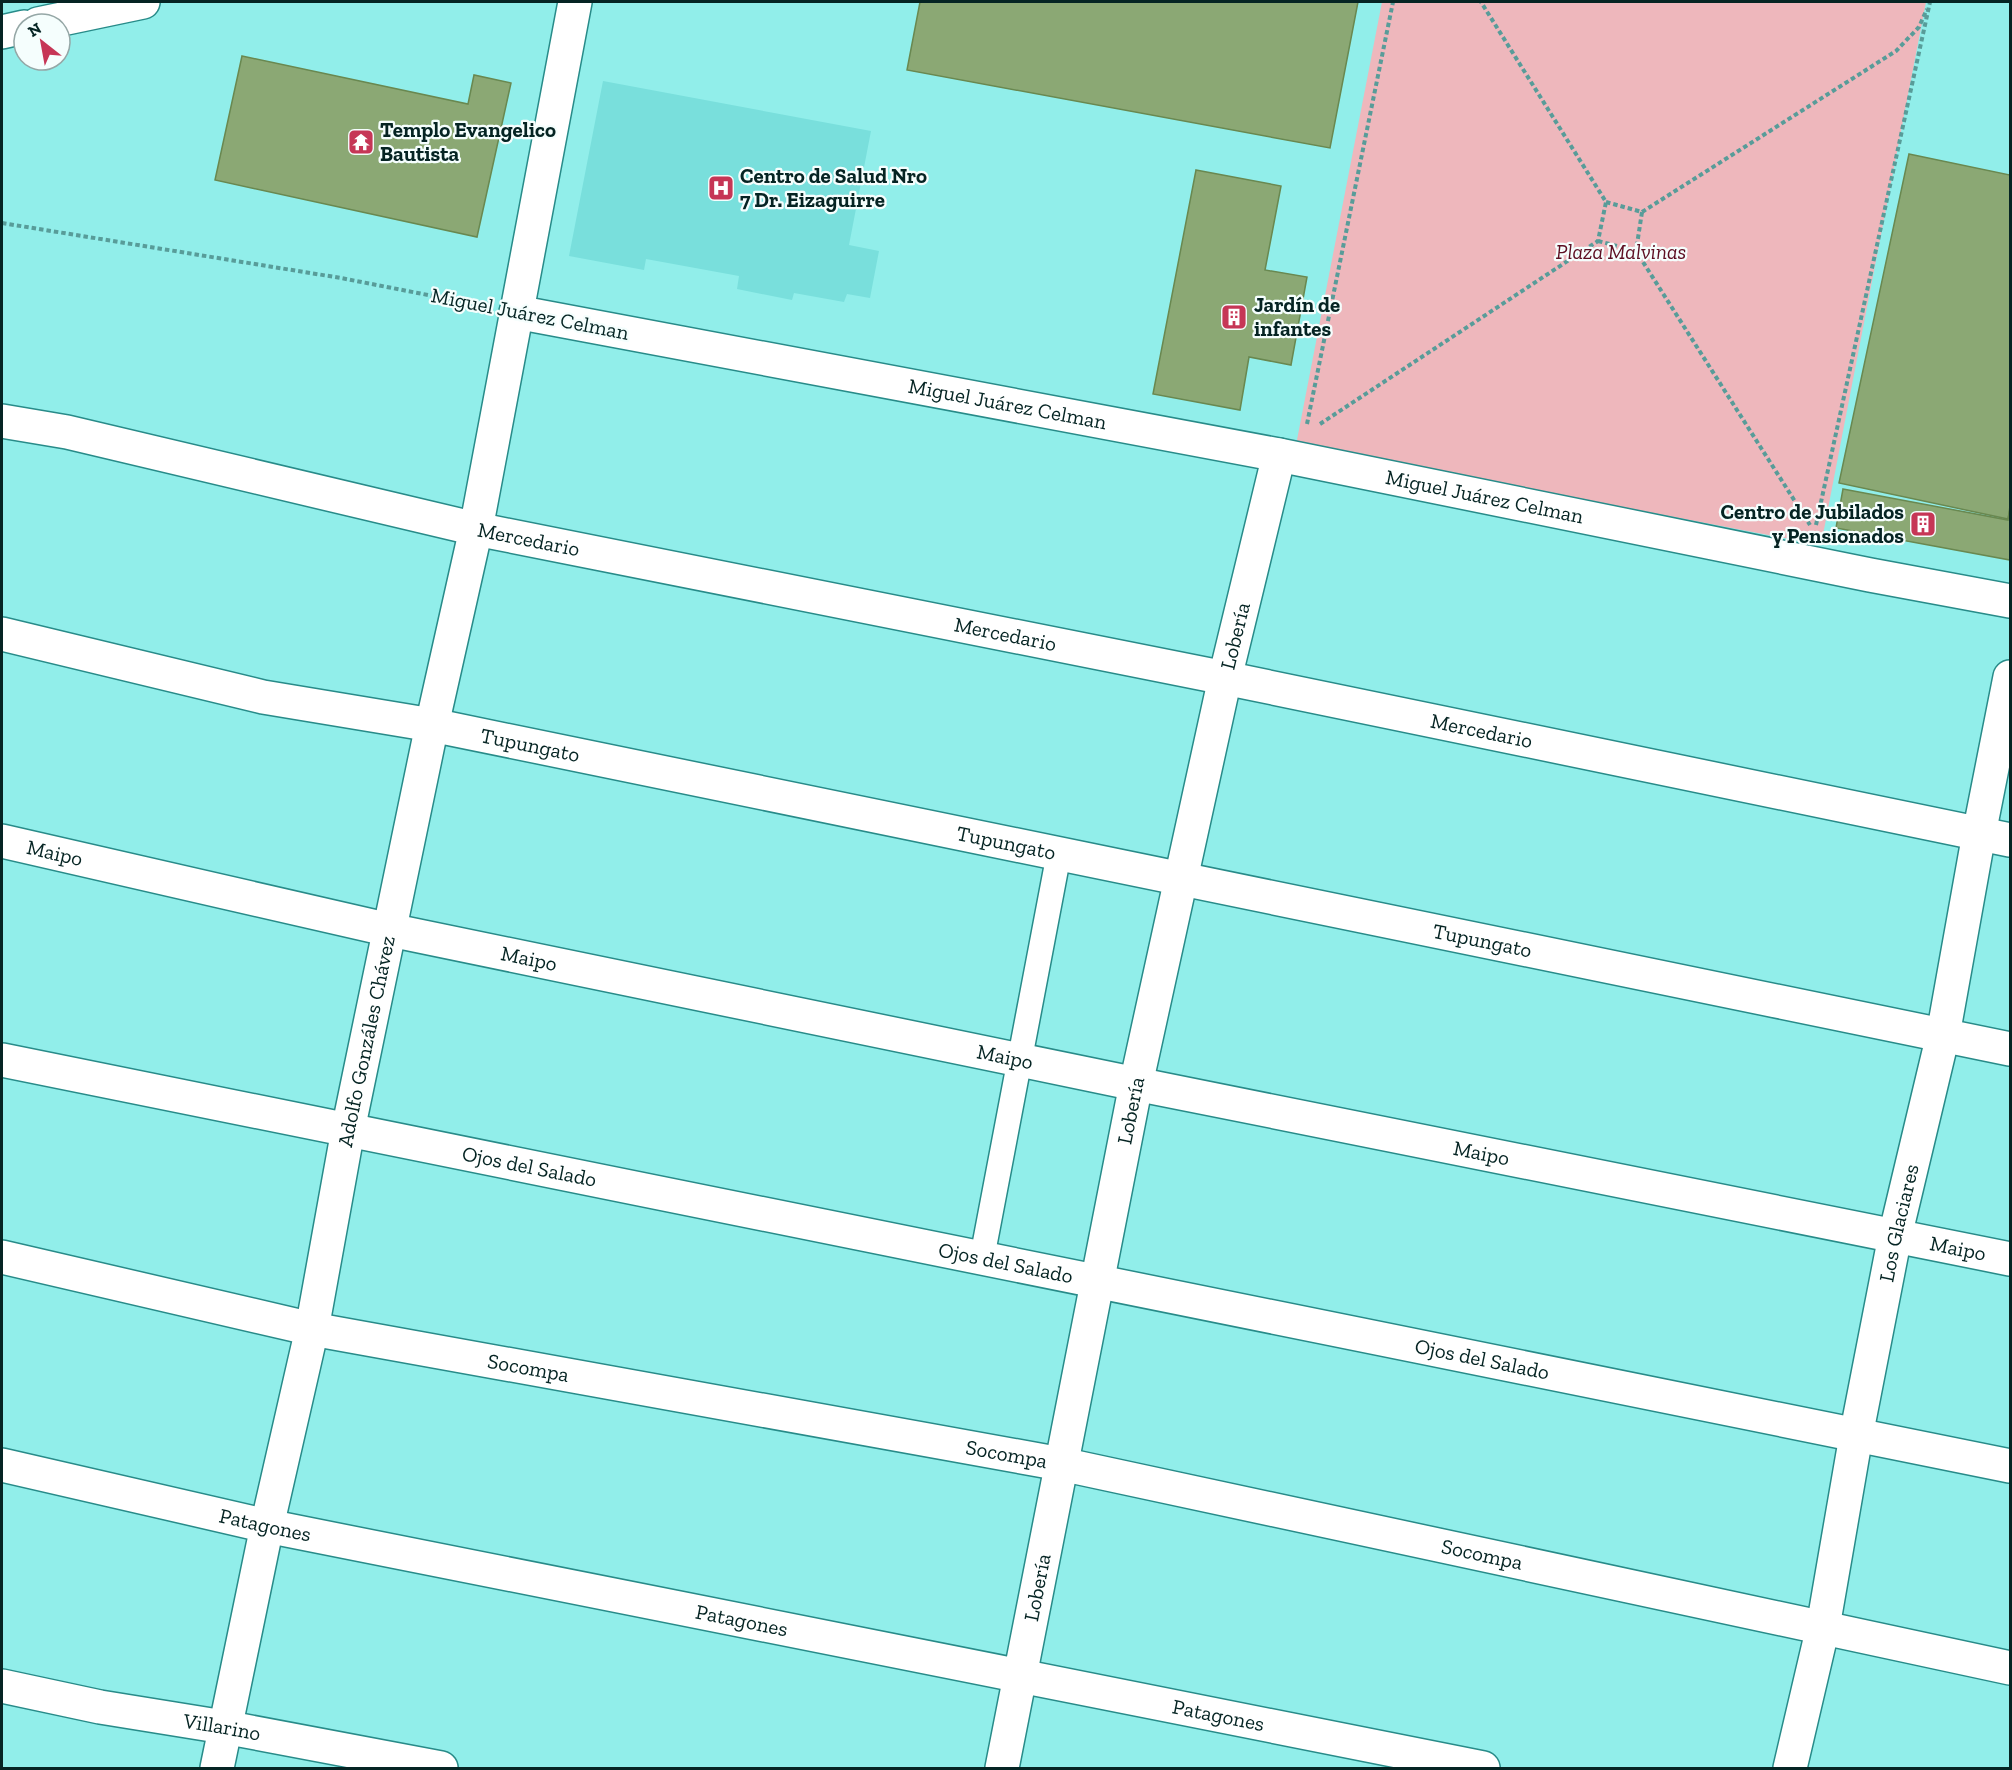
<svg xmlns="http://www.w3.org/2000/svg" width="2012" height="1770" font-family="'Zilla Slab',serif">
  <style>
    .built { fill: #79dfdc }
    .green { fill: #eeb7bc }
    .building { fill: #8ba874; stroke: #698850; stroke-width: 1.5 }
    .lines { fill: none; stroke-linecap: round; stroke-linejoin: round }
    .lane-casing { stroke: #288b89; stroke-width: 27 }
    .street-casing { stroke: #288b89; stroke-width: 36 }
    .secondary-casing { stroke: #288b89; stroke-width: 36 }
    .path { stroke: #589c99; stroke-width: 4; stroke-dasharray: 4.5 3; stroke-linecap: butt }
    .lane { stroke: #fff; stroke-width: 24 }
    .street { stroke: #fff; stroke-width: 33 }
    .secondary { stroke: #fff; stroke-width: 33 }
    .labels { text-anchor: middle; stroke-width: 4.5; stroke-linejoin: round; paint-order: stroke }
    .poi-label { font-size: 21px; font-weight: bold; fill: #052423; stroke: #f5fefd; text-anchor: start }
    .park-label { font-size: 21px; font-style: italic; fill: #5d0e22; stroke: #f5fefd }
    .street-label { font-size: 21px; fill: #052423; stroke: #f5fefd }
  </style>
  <rect width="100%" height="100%" fill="#91eeea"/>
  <path class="built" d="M603,81L871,131L849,245L879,251L870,298L847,294L844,302L794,293L792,300L737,289L739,276L646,259L644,270L569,256Z"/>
  <path class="green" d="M1382,2H1926L1821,545L1296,445Z"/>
  <g class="building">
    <path d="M920,2H1358L1330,148L907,70Z"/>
    <path d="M242,56L468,104L474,75L511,83L477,237L215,180Z"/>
    <path d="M1909,154L2010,175V509L2008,519L1839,483Z"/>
    <path d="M1196,170L1281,186L1265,270L1307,277L1291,365L1249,357L1240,410L1153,394Z"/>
    <path d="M1843,489L2008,520L2010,506V560L1836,528Z"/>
  </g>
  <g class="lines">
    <defs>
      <path id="lane" d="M982,1258L1059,853"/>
      <g id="street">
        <path id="s1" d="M516,312L1279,455L1870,575L2010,601"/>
        <path id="s2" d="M2,421L67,432L476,529L1225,678L2010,840"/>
        <path id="s3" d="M2,634L263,697L432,725L2010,1049"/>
        <path id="s4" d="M2,841L390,930L1136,1084L2010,1259"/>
        <path id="s5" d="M2,1060L2010,1466"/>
        <path id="s6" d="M2,1257L312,1329L1061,1464L2010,1668"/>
        <path id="s7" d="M2,1465L267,1526L1483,1768"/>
        <path id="s8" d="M2,1686L100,1707L224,1727L441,1768"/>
        <path id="s9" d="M217,1768L267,1526L312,1329L348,1130L432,725L476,529L575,2"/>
        <path id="s10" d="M1002,1768L1136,1084L1225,678L1279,455"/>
        <path id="s11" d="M1790,1768L1823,1627L1856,1436L1895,1236L1943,1035L1979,834L2010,677"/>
      </g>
      <g id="secondary">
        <path d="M38,24L143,2"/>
        <path d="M2,32L24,27"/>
      </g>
    </defs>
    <use href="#lane" class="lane-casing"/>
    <use href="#street" class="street-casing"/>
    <use href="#secondary" class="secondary-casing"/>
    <g class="path">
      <path d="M1606,202L1642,212L1636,251"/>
      <path d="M1642,212L1896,51L1919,27L1927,9"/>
      <path d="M2,223L341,278L479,305"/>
      <path d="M1598,241L1636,251L1810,525"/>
      <path d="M1307,424L1393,2"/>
      <path d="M1320,424L1598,241L1606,202L1481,2"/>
      <path d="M1816,525L1930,2"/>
    </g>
    <use href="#lane" class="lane"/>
    <use href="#street" class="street"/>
    <use href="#secondary" class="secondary"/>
  </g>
  <defs>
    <symbol id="temple-square" viewBox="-11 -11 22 22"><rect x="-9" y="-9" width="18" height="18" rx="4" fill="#c63656" stroke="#f5fefd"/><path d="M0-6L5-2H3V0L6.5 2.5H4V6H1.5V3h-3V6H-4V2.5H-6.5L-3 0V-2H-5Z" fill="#fff"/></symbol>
    <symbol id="hospital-square" viewBox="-11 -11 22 22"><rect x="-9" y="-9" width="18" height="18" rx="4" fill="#c63656" stroke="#f5fefd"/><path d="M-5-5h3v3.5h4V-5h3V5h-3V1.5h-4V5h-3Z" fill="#fff"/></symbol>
    <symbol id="building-square" viewBox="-11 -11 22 22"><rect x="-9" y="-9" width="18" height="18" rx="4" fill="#c63656" stroke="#f5fefd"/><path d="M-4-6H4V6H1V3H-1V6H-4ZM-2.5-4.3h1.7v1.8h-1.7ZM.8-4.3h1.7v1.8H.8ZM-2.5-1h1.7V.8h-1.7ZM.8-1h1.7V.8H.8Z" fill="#fff"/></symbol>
  </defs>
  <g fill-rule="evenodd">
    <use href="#temple-square" x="346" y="127" width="30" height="30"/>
    <use href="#hospital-square" x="706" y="173" width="30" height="30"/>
    <use href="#building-square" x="1219" y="302" width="30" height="30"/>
    <use href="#building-square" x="1908" y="509" width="30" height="30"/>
  </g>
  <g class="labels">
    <g class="poi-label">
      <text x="380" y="137">Templo Evangelico<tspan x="380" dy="24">Bautista</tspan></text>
      <text x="740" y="183">Centro de Salud Nro<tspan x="740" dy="24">7 Dr. Eizaguirre</tspan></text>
      <text x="1254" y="312">Jardín de<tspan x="1254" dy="24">infantes</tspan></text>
      <text x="1904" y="519" text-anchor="end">Centro de Jubilados<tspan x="1904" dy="24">y Pensionados</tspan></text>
    </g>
    <g class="park-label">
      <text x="1621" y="259">Plaza Malvinas</text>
    </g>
    <g class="street-label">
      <text transform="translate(530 314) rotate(11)" y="7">Miguel Juárez Celman</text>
      <text dy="7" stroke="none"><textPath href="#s1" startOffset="500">Miguel Juárez Celman</textPath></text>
      <text dy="7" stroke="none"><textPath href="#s1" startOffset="986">Miguel Juárez Celman</textPath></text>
      <text dy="7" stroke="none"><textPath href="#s2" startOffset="540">Mercedario</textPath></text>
      <text dy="7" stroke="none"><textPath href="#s2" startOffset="1026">Mercedario</textPath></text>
      <text dy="7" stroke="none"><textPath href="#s10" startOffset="1156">Lobería</textPath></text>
      <text dy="7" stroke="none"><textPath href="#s2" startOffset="1512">Mercedario</textPath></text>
      <text dy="7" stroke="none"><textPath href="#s3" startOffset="540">Tupungato</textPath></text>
      <text dy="7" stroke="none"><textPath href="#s3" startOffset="1026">Tupungato</textPath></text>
      <text dy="7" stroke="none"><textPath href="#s4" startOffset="54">Maipo</textPath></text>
      <text dy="7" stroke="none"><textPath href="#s3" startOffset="1512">Tupungato</textPath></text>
      <text dy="7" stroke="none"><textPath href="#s4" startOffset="540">Maipo</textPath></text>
      <text dy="7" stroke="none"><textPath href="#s9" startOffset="742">Adolfo Gonzáles Chávez</textPath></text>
      <text dy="7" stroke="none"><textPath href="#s4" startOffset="1026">Maipo</textPath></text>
      <text dy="7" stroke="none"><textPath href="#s10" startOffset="670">Lobería</textPath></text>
      <text dy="7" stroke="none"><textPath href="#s4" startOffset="1512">Maipo</textPath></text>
      <text dy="7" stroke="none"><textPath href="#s5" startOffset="538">Ojos del Salado</textPath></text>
      <text dy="7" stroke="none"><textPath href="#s11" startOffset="556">Los Glaciares</textPath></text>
      <text dy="7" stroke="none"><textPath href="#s4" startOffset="1998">Maipo</textPath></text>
      <text dy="7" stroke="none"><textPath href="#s5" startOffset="1024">Ojos del Salado</textPath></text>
      <text dy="7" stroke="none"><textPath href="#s5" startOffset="1510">Ojos del Salado</textPath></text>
      <text dy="7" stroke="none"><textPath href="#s6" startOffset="538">Socompa</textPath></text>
      <text dy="7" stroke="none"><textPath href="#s6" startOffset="1024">Socompa</textPath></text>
      <text dy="7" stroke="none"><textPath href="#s7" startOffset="270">Patagones</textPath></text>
      <text dy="7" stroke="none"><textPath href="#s6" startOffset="1510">Socompa</textPath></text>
      <text dy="7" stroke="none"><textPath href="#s10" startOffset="184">Lobería</textPath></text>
      <text dy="7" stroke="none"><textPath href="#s7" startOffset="756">Patagones</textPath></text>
      <text dy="7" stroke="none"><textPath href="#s7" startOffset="1242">Patagones</textPath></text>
      <text dy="7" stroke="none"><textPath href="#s8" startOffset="224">Villarino</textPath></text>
    </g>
  </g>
  <rect width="2012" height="1770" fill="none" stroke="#052423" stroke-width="6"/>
  <g transform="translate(42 42) rotate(329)"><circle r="28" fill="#f5fefd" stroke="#95a7a6" stroke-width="1.5"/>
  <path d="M0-4.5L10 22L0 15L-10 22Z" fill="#c63656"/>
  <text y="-9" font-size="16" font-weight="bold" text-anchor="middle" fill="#052423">N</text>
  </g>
</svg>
